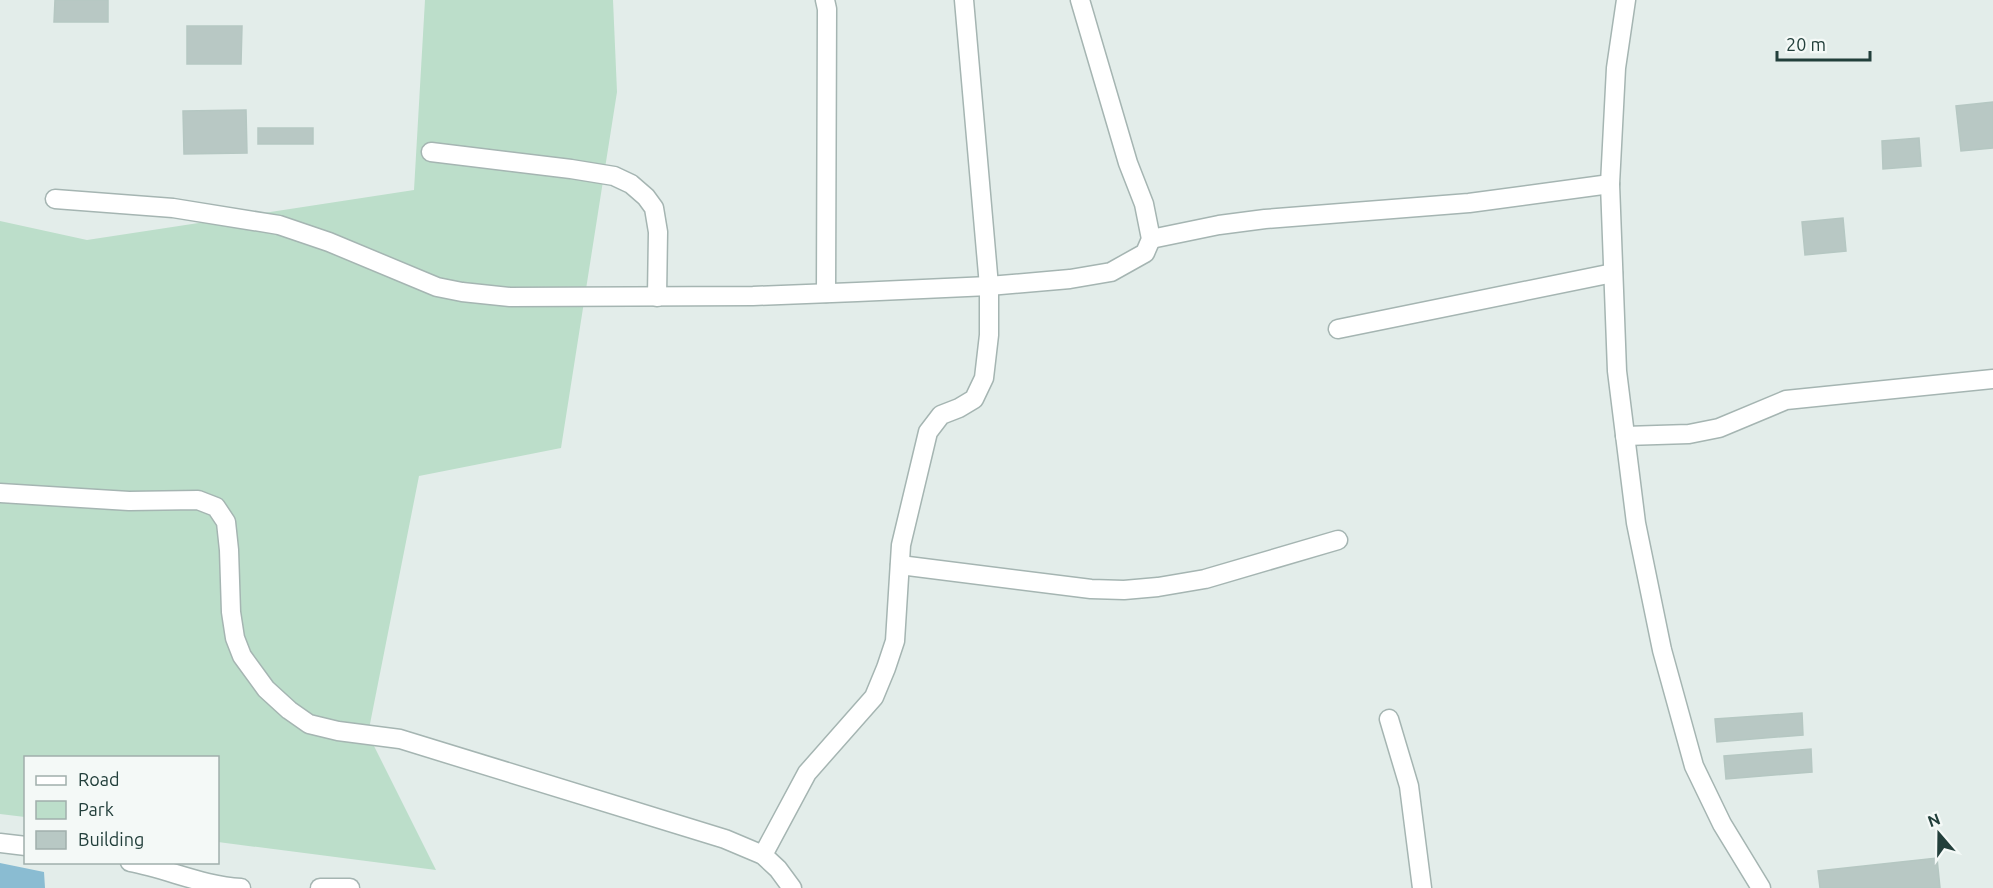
<svg xmlns="http://www.w3.org/2000/svg" width="1993" height="888" font-family="Ubuntu,sans-serif">
  <style>
    .green { fill: #bcdeca }
    .water { fill: #8abcd2 }
    .building { fill: #b8c8c4; stroke: #b5c7c2; stroke-width: 1.5 }
    .lines { fill: none; stroke-linecap: round; stroke-linejoin: round }
    .minor-casing { stroke: #a5b5b2; stroke-width: 21 }
    .minor { stroke: #fff; stroke-width: 18 }
  </style>
  <rect width="100%" height="100%" fill="#e3edea"/>
  <path class="green" d="M425,0H613L617,92L561,448L419,476L368,734L436,870L218,842V758H26L25,817L0,814V221L87,240L414,190Z"/>
  <path class="water" d="M0,863L44,872L45,888H0Z"/>
  <g class="building">
    <path d="M55,0H108V22H54Z"/>
    <path d="M187,26H242L241,64H187Z"/>
    <path d="M1993,102V148L1961,151L1956,106Z"/>
    <path d="M246,110L247,153L184,154L183,111Z"/>
    <rect x="258" y="128" width="55" height="16"/>
    <path d="M1919,138L1921,166L1883,169L1882,141Z"/>
    <path d="M1843,218L1846,251L1805,255L1802,222Z"/>
    <path d="M1802,713L1803,735L1717,742L1715,719Z"/>
    <path d="M1811,749L1812,772L1726,779L1724,756Z"/>
    <path d="M1937,858L1940,888H1820L1818,871Z"/>
  </g>
  <g class="lines">
    <defs>
      <g id="minor">
        <path d="M825,0L827,9L826,293"/>
        <path d="M1626,0L1616,68L1610,184L1617,371L1636,523L1662,650L1694,766L1722,824L1761,888"/>
        <path d="M431,152L571,169L614,176L631,184L646,197L654,208L658,232L657,297"/>
        <path d="M55,199L173,208L279,225L329,242L437,287L462,292L510,297L753,296L857,292L989,286L1070,279L1111,272L1145,253L1151,239L1144,204L1128,163L1080,0"/>
        <path d="M1151,239L1219,225L1265,219L1469,203L1610,184"/>
        <path d="M1338,329L1613,273"/>
        <path d="M1625,436L1689,434L1719,428L1786,400L1993,379"/>
        <path d="M0,493L129,501L198,500L216,507L226,522L229,550L231,612L235,638L242,656L266,689L289,710L309,724L338,731L400,739L725,839L763,855L778,869L792,888"/>
        <path d="M900,565L1091,589L1124,590L1158,587L1205,579L1338,540"/>
        <path d="M1389,719L1409,786L1422,888"/>
        <path d="M0,843L26,846"/>
        <path d="M763,855L807,773L874,697L886,668L895,641L901,545L928,432L941,415L959,408L974,399L984,378L989,335V286L964,0"/>
        <path d="M130,862C168,869 203,886 241,888"/>
        <path d="M320,888H350"/>
      </g>
    </defs>
    <use href="#minor" class="minor-casing"/>
    <use href="#minor" class="minor"/>
  </g>
  <rect x="24" y="756" width="195" height="108" fill="#f4f9f7" stroke="#a0afac" stroke-width="1.5"/>
  <rect x="36" y="776" width="30" height="9" fill="#ffffff" stroke="#a0afac" stroke-width="1.5"/>
  <text x="78" y="786" font-size="18" fill="#223f3b">Road</text>
  <rect x="36" y="801" width="30" height="18" fill="#bcdeca" stroke="#a0afac" stroke-width="1.5"/>
  <text x="78" y="816" font-size="18" fill="#223f3b">Park</text>
  <rect x="36" y="831" width="30" height="18" fill="#b8c8c4" stroke="#a0afac" stroke-width="1.5"/>
  <text x="78" y="846" font-size="18" fill="#223f3b">Building</text>
  <g transform="translate(1939 834) rotate(340)" stroke="#f4f9f7" stroke-width="4.5" paint-order="stroke">
  <path d="M0-4.5L10 22L0 15L-10 22Z" fill="#223f3b"/>
  <text y="-9" font-size="16" font-weight="bold" text-anchor="middle" fill="#223f3b">N</text>
  </g>
  <path d="M1777 51v9h93v-9" fill="none" stroke="#223f3b" stroke-width="3"/>
  <text x="1786" y="51" font-size="18" fill="#223f3b" stroke="#f4f9f7" stroke-width="4.5" paint-order="stroke">20 m</text>
</svg>
